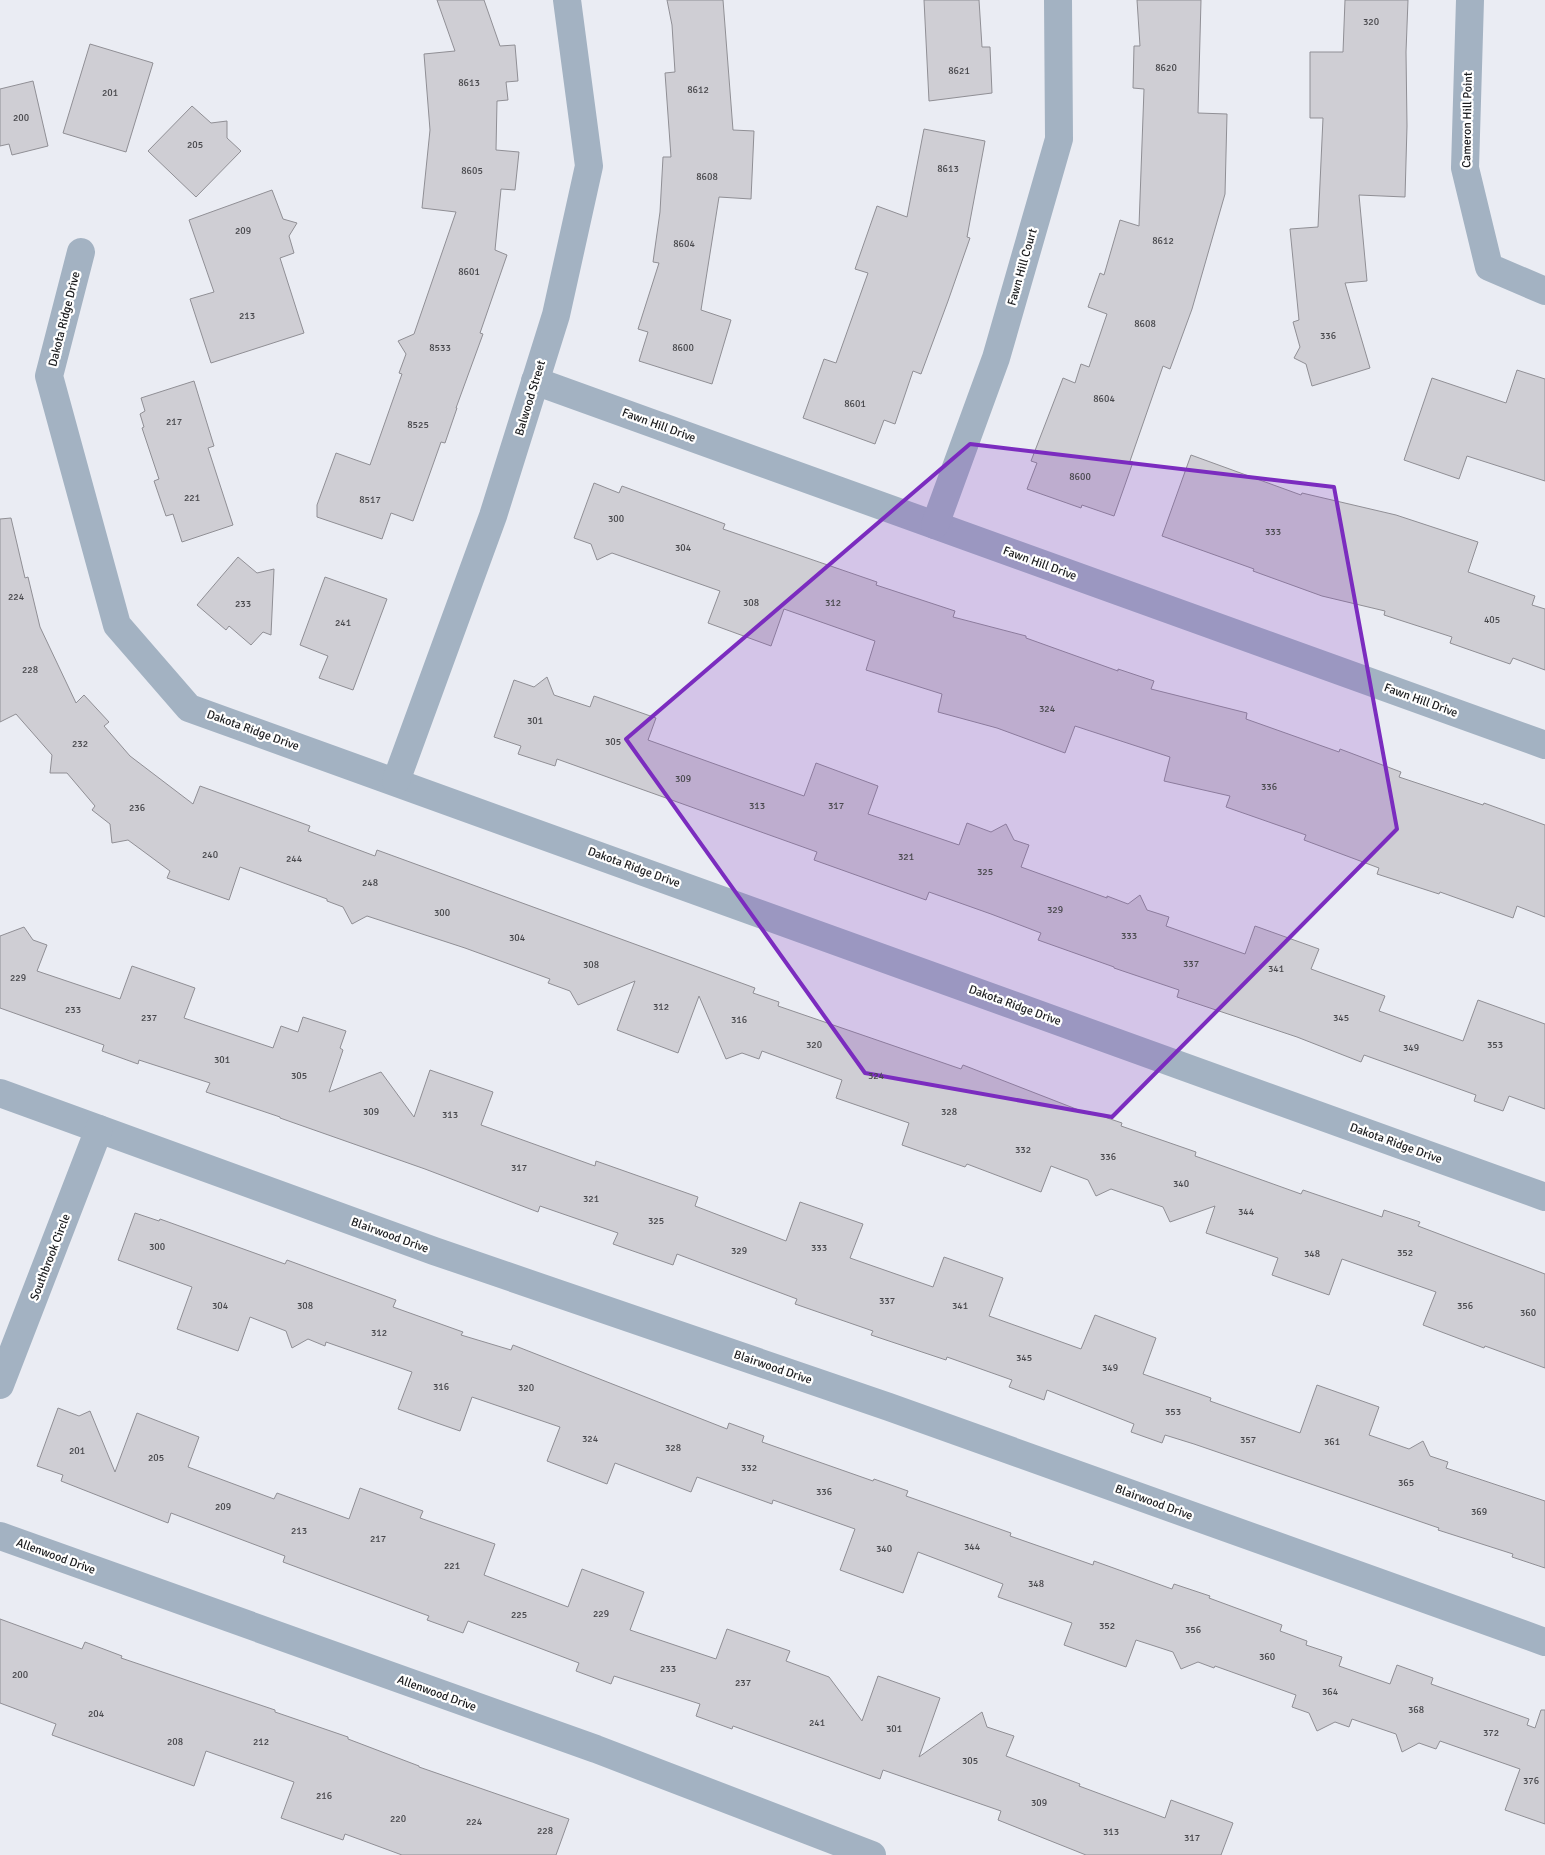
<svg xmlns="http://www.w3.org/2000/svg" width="1545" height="1855" font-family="Signika,sans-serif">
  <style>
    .building { fill: #cfced4; stroke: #908f95 }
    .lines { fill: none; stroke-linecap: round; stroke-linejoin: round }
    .street { stroke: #a3b2c2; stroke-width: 28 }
    .marked { fill: #7b2cbf; fill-opacity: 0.2; stroke: #7b2cbf; stroke-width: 4; stroke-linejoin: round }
    .labels { text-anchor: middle; stroke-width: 4.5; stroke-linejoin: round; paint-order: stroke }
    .number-label { font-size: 10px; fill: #48484c }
    .street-label { font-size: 12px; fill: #1b1c1e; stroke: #fff }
  </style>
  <rect width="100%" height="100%" fill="#eaecf3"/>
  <g class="building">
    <path d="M437,0H484L500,46L515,45L518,81L506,82L508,100L497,101L496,150L519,152L515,190L501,189L495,250L507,255L480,333L483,334L456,408H457L445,443L441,442L413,521L391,513L382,539L317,517V505L336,453L370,465L402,374L399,373L406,354L398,341L414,334L456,212L422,208L430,130L424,54L455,51Z"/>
    <path d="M667,0H723L733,130L754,131L751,199L719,197L701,310L731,320L712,384L639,361L648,332L638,329L659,263L653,262L660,212L663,157H671L665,73L675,72L672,25Z"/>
    <path d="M924,0H979L982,47H990L992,93L929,101Z"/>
    <path d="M1137,0H1201L1198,113L1227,114L1225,194L1192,309L1170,369L1163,366L1130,461L1133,462L1114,516L1082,505L1081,508L1027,489L1037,463L1031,461L1063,378L1075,383L1081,364L1089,367L1107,314L1088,307L1100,273L1104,275L1120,220L1139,226L1144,89L1133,88L1134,46H1140Z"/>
    <path d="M1345,0H1408L1406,52L1407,126L1405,197L1359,195L1367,281L1345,283L1370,368L1312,386L1306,364L1294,358L1300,347L1293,322L1299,320L1290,229L1318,227L1323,118H1310V52H1343Z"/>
    <path d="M90,44L153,63L126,152L63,133Z"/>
    <path d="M33,81L48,146L12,155L9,144L0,146V89Z"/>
    <path d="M192,106L211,123L227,121V138L241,151L196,197L148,151Z"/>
    <path d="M924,129L985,141L967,237L970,238L948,301L921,374L913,371L895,424L884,420L875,444L803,418L824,359L836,363L868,273L855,269L877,206L907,217Z"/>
    <path d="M272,190L283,219L297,223L289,236L294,253L280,258L304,333L211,363L190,299L214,292L189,220Z"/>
    <path d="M1517,370L1545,379V481L1467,456L1459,479L1404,460L1432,378L1506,403Z"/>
    <path d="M194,381L214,446L208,448L233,525L182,542L173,514L166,516L154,481L159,479L142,428L144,427L140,414L145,411L141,398Z"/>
    <path d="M1191,455L1301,495L1302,493L1396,515L1478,542L1468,572L1535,596L1532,605L1545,609V670L1513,658L1510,664L1450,643L1452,637L1384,615L1385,611L1322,596L1253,571L1254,569L1162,536Z"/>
    <path d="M594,483L619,493L622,486L725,524L723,529L877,582L876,585L955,611L953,617L1026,636V638L1118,671V669L1154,681L1151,689L1247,713L1246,719L1339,752L1340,749L1401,772L1399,777L1483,805L1484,803L1545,825V917L1517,906L1513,918L1440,892L1439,894L1377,874L1379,868L1304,840L1306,835L1226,807L1230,796L1164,781L1170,757L1075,726L1065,753L997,728L938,712L942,694L866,670L875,641L784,609L771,646L708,623L720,591L612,553L597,560L591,544L574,538Z"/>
    <path d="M11,518L25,578L28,577L40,627L76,703L84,695L109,722L104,726L130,756L193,804L200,786L310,826L308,831L375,856L377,850L755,988L753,993L779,1002L778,1006L961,1069L963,1065L1089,1114L1090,1112L1122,1123L1121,1126L1196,1152L1195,1156L1301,1194L1303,1190L1382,1217L1384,1210L1420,1222L1418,1226L1545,1274V1368L1485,1346L1484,1348L1423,1325L1436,1292L1342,1259L1329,1295L1272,1275L1278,1258L1206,1233L1215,1206L1170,1222L1163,1207L1111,1189L1096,1196L1088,1180L1051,1166L1041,1192L967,1164L965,1167L902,1145L909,1123L836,1098L842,1080L762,1051L759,1059L742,1053L726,1059L699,996L678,1053L617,1030L635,981L578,1005L570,991L548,983L550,979L465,948L367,916L352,924L343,907L327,901V899L240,867L229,900L167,878L170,871L128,840L112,843L110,824L92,810L95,806L67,773H50L52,755L16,714L0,722V519Z"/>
    <path d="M238,557L257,573L274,569L271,635L263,632L251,645L229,626L226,630L197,605Z"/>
    <path d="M325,577L387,599L353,690L319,678L328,656L300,645Z"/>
    <path d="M547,677L554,695L590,707L594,696L656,718L648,740L804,796L816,763L878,786L868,814L959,845L967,823L991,832L1006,824L1014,840L1029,845L1021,867L1107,898V896L1128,904L1140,895L1147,910L1169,917L1166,926L1245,954L1255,926L1319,949L1311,969L1385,996L1379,1011L1463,1041L1478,1000L1545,1024V1109L1509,1096L1503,1111L1474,1101L1476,1095L1364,1055L1361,1062L1297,1037L1177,997L1179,990L1114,968V967L1038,940L1041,933L991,914L929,892L926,900L814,860L817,852L557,759L555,766L518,754L521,746L494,737L514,680L534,687Z"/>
    <path d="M24,927L33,940L47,945L37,971L120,999L132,966L195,988L184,1018L273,1048L281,1026L298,1032L303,1017L346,1031L340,1048L343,1050L329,1092L381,1072L414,1117L430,1070L493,1092L481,1125L595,1166L596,1161L698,1197L695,1206L786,1241L800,1202L863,1224L850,1258L933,1287L944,1257L1003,1278L989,1316L1081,1349L1095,1315L1156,1338L1143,1374L1211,1398L1210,1401L1300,1433L1317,1385L1379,1407L1369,1435L1409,1449L1423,1441L1430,1456L1448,1462L1446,1468L1545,1501V1568L1512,1557L1513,1554L1438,1530L1439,1528L1194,1444L1165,1435L1162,1443L1131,1432L1134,1424L1047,1390L1044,1400L1009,1387L1012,1380L947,1357L946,1360L871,1335L873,1331L795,1304L797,1299L677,1254L673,1265L613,1244L618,1233L540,1206L538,1212L425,1169L280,1118V1117L206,1092L210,1083L139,1060L138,1064L102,1051L104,1045L0,1008V936Z"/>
    <path d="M135,1213L159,1221L160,1219L285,1264L287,1260L396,1300L393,1307L463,1332L461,1335L511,1350L513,1345L727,1429L729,1423L764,1436L762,1442L873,1481L874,1479L908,1491L906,1496L1011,1533L1010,1536L1093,1565L1094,1561L1172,1589L1174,1584L1210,1596L1209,1598L1282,1625L1280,1631L1307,1641L1306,1645L1342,1657L1339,1666L1390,1684L1397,1665L1433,1678L1431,1684L1529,1719L1527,1725L1535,1728L1541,1710H1545V1824L1505,1810L1520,1769L1440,1741L1436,1749L1419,1743L1402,1752L1396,1734L1352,1719L1349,1727L1335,1722L1317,1731L1309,1713L1292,1707L1296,1695L1215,1666L1214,1668L1198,1662L1181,1669L1173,1652L1136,1640L1126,1667L1064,1645L1072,1623L998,1597L1003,1584L918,1552L903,1593L840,1570L855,1529L773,1500L772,1504L697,1477L691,1492L615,1463L607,1484L547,1461L560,1427L472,1397L460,1431L437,1423L398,1409L412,1372L326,1342L325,1346L308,1339L292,1348L286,1331L250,1317L238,1351L177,1329L192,1287L118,1260Z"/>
    <path d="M58,1408L79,1416L90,1411L115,1472L137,1413L199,1437L188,1467L274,1499L277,1493L349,1519L360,1488L423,1511L420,1518L495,1544L484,1575L568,1607L582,1569L644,1592L630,1630L716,1659L727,1629L790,1651L786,1661L829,1677L862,1721L878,1676L940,1698L919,1757L982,1712L987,1727L1014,1736L1006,1756L1080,1784L1079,1786L1165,1818L1171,1800L1233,1823L1221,1855H1086L998,1820L1001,1811L883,1770L880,1779L733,1726L732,1729L696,1716L700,1704L614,1676L611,1684L576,1671L579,1663L468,1621L463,1633L427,1620L429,1616L283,1562L285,1556L171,1513L168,1523L61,1481L63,1475L37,1466Z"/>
    <path d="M0,1619L82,1649L85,1642L122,1656L121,1658L275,1710V1712L348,1737V1739L419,1766V1767L569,1819L556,1855H402L345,1834L343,1840L281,1818L294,1782L206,1751L194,1786L52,1735L56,1724L0,1703Z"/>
  </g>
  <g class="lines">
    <g class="street">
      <path d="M1470,0L1465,168L1489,267L1545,291"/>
      <path d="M81,252L49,376L117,625L189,708L1545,1197"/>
      <path d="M535,381L1545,745"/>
      <path d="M935,525L996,358L1059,139L1058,0"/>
      <path d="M396,781L493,516L556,315L589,166L567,0"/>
      <path d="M0,1093L434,1251L889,1407L1545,1642"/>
      <path d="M0,1385L99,1129"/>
      <path d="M0,1536L596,1749L872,1855"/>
    </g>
  </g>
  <path class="marked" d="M970,444L1334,487L1397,829L1112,1117L865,1073L626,739Z"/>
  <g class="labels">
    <g class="number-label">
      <text x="1371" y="25">320</text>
      <text x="1166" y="71">8620</text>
      <text x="959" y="74">8621</text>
      <text x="469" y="86">8613</text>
      <text x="698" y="93">8612</text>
      <text x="110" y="96">201</text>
      <text x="21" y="121">200</text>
      <text x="195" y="148">205</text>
      <text x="948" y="172">8613</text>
      <text x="472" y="174">8605</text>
      <text x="707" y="180">8608</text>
      <text x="243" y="234">209</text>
      <text x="1163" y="244">8612</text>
      <text x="684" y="247">8604</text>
      <text x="469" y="275">8601</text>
      <text x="247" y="319">213</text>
      <text x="1145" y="327">8608</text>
      <text x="1328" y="339">336</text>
      <text x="440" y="351">8533</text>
      <text x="683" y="351">8600</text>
      <text x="1104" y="402">8604</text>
      <text x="855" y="407">8601</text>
      <text x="174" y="425">217</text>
      <text x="418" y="428">8525</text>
      <text x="1080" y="480">8600</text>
      <text x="192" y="501">221</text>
      <text x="370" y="503">8517</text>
      <text x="616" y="522">300</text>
      <text x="1273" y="535">333</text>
      <text x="683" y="551">304</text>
      <text x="16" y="600">224</text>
      <text x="751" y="606">308</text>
      <text x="833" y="606">312</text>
      <text x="243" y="607">233</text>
      <text x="1492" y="623">405</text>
      <text x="343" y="626">241</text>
      <text x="30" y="673">228</text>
      <text x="1047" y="712">324</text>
      <text x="535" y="724">301</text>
      <text x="613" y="745">305</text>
      <text x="80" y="747">232</text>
      <text x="683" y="782">309</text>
      <text x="1269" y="790">336</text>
      <text x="757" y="809">313</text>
      <text x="836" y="809">317</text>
      <text x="137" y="811">236</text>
      <text x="210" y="858">240</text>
      <text x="906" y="860">321</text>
      <text x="294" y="862">244</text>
      <text x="985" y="875">325</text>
      <text x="370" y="886">248</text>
      <text x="1055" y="913">329</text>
      <text x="442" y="916">300</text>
      <text x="1129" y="939">333</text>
      <text x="517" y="941">304</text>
      <text x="1191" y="967">337</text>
      <text x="591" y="968">308</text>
      <text x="1276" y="972">341</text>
      <text x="18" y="981">229</text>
      <text x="661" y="1010">312</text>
      <text x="73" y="1013">233</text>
      <text x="149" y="1021">237</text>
      <text x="1341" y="1021">345</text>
      <text x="739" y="1023">316</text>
      <text x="814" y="1048">320</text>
      <text x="1495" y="1048">353</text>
      <text x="1411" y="1051">349</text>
      <text x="222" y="1063">301</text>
      <text x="299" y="1079">305</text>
      <text x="876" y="1079">324</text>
      <text x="371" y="1115">309</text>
      <text x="949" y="1115">328</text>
      <text x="450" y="1118">313</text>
      <text x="1023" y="1153">332</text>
      <text x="1108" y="1160">336</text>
      <text x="519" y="1171">317</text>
      <text x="1181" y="1187">340</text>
      <text x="591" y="1202">321</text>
      <text x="1246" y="1215">344</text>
      <text x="656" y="1224">325</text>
      <text x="157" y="1250">300</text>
      <text x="819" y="1251">333</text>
      <text x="739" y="1254">329</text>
      <text x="1405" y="1256">352</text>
      <text x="1312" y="1257">348</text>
      <text x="887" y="1304">337</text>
      <text x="220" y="1309">304</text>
      <text x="305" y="1309">308</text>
      <text x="960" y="1309">341</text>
      <text x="1465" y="1309">356</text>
      <text x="1528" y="1316">360</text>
      <text x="379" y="1336">312</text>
      <text x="1024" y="1361">345</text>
      <text x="1110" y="1371">349</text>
      <text x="441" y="1390">316</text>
      <text x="526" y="1391">320</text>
      <text x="1173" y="1415">353</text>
      <text x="590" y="1442">324</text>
      <text x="1248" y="1443">357</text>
      <text x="1332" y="1445">361</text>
      <text x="673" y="1451">328</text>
      <text x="77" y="1454">201</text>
      <text x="156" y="1461">205</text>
      <text x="749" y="1471">332</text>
      <text x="1406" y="1486">365</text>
      <text x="824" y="1495">336</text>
      <text x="223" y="1510">209</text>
      <text x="1479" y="1515">369</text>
      <text x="299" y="1534">213</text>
      <text x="378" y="1542">217</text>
      <text x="972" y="1550">344</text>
      <text x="884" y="1552">340</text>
      <text x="452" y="1569">221</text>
      <text x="1036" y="1587">348</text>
      <text x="601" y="1617">229</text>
      <text x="519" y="1618">225</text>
      <text x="1107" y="1629">352</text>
      <text x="1193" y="1633">356</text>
      <text x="1267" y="1660">360</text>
      <text x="668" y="1672">233</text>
      <text x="20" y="1678">200</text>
      <text x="743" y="1686">237</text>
      <text x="1330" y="1695">364</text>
      <text x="1416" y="1713">368</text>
      <text x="96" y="1717">204</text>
      <text x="817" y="1726">241</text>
      <text x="894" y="1732">301</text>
      <text x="1491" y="1736">372</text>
      <text x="175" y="1745">208</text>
      <text x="261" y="1745">212</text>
      <text x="970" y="1764">305</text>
      <text x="1531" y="1784">376</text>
      <text x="324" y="1799">216</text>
      <text x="1039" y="1806">309</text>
      <text x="398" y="1822">220</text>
      <text x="474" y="1825">224</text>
      <text x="545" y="1834">228</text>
      <text x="1111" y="1835">313</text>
      <text x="1192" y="1841">317</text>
    </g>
    <g class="street-label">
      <text transform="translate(1467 120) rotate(-89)" y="4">Cameron Hill Point</text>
      <text transform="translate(1022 267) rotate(-74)" y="4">Fawn Hill Court</text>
      <text transform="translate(64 319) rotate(-76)" y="4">Dakota Ridge Drive</text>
      <text transform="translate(530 398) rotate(-73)" y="4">Balwood Street</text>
      <text transform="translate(659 425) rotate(20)" y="4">Fawn Hill Drive</text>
      <text transform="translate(1040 563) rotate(20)" y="4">Fawn Hill Drive</text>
      <text transform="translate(1421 700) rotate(20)" y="4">Fawn Hill Drive</text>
      <text transform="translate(253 730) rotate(20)" y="4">Dakota Ridge Drive</text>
      <text transform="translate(634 867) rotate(20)" y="4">Dakota Ridge Drive</text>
      <text transform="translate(1015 1005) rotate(20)" y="4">Dakota Ridge Drive</text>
      <text transform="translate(1396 1143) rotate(20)" y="4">Dakota Ridge Drive</text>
      <text transform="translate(390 1235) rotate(20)" y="4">Blairwood Drive</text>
      <text transform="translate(50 1257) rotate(-69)" y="4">Southbrook Circle</text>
      <text transform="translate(773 1367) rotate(19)" y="4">Blairwood Drive</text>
      <text transform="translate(1154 1502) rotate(20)" y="4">Blairwood Drive</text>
      <text transform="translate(56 1556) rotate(20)" y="4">Allenwood Drive</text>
      <text transform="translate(437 1693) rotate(20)" y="4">Allenwood Drive</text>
    </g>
  </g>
</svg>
